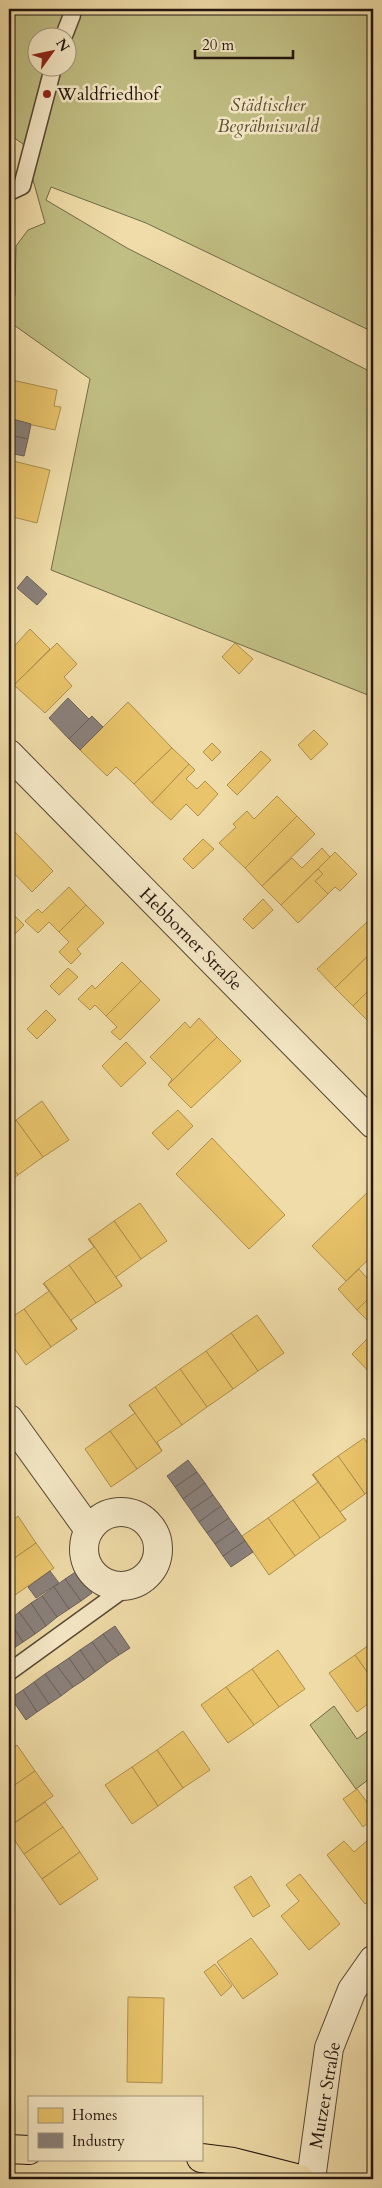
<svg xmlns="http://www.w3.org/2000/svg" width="382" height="2188" font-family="Cardo,serif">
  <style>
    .green { fill: #c0be83; stroke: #726a48; fill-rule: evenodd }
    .homes { fill: #e9c46a; stroke: #ae904e }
    .industry { fill: #8a817c; stroke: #6b615b }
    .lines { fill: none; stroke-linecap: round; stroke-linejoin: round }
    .service-casing { stroke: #564734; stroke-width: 19 }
    .minor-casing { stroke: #564734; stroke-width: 30 }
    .primary-casing { stroke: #23150e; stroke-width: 30 }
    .service { stroke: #f5e8c6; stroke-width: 16 }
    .minor { stroke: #f5e8c6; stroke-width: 28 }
    .primary { stroke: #efdca8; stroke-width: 28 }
    .poi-dot { fill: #8f2418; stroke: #f5e8c6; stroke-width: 2 }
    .labels { text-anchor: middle; stroke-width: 5; stroke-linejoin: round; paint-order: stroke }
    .poi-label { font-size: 18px; fill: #23150e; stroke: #f5e8c6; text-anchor: start }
    .park-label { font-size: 18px; font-style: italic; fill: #5a5037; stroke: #f5e8c6 }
    .street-label { font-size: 18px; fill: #23150e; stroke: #f5e8c6 }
  </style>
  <rect width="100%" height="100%" fill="#efdca8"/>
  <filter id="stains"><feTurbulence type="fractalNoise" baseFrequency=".004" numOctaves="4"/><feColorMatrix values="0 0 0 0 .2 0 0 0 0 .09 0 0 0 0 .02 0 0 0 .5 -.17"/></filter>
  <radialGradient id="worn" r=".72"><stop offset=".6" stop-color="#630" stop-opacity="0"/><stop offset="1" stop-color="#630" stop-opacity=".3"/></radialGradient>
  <g class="green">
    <path d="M9,9H373V332L146,223L51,187L46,200L127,248L373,373V697L51,570L90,379L11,323L15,294L16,246L28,230L45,223L23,144L9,134ZM38,38H68V68H38Z"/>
    <path d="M334,1706L357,1739L373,1727V1776L356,1789L310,1725Z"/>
  </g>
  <g class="homes">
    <path d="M12,380L57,390L54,406L61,407L55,430L10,420L15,398L9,397Z"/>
    <path d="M9,460L50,470L37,523L9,516Z"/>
    <path d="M30,629L50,649L14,685L9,679V652Z"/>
    <path d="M57,643L77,664L64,677L72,686L45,713L14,685Z"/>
    <path d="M235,643L253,659L239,674L222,657Z"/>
    <path d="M128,702L172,748L134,784L116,767L107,776L80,750Z"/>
    <path d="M314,730L328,744L311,760L298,745Z"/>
    <path d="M212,743L221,752L212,761L203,752Z"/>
    <path d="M172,748L189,764L152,803L134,784Z"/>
    <path d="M261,751L271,760L237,795L227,785Z"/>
    <path d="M189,764L195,770L186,779L197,789L205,781L218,794L198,816L186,804L171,820L152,803Z"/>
    <path d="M277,796L297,816L245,868L219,843L236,827L233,824L247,811L254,819Z"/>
    <path d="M297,816L315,834L262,886L245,868Z"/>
    <path d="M12,829L53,871L32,892L9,868V832Z"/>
    <path d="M203,839L214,849L193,869L183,859Z"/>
    <path d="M322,848L330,857L281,905L262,886L292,858L302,868Z"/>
    <path d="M335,852L357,874L340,891L335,887L328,894L315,881L323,874L318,869Z"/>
    <path d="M318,869L323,874L315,881L328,894L298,923L281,905Z"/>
    <path d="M69,887L86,905L59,932L49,922L38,933L25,921L38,909L42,913Z"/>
    <path d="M263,899L273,910L253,929L243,919Z"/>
    <path d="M86,905L104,923L77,949L81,954L71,964L59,952L69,942L59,932Z"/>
    <path d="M12,913L24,925L9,940V916Z"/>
    <path d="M368,921L373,927V951L335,988L317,969Z"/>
    <path d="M373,951V986L353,1006L335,988Z"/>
    <path d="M122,962L141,981L106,1016L95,1005L90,1010L78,999L92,985L95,989Z"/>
    <path d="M68,968L78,977L59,995L50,986Z"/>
    <path d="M141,981L160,1000L120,1040L111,1032L117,1027L106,1016Z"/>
    <path d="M373,986V1022L371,1024L353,1006Z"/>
    <path d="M46,1010L56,1020L37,1039L27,1029Z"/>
    <path d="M199,1018L217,1037L168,1085L172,1079L150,1057L185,1022L190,1028Z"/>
    <path d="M217,1037L241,1061L191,1108L168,1085Z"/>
    <path d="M126,1042L146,1063L121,1087L102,1066Z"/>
    <path d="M42,1101L69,1140L43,1157L16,1120Z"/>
    <path d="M178,1110L193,1126L168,1150L152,1133Z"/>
    <path d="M16,1120L43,1157L18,1175L9,1163V1125Z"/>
    <path d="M212,1138L285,1215L249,1249L176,1174Z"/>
    <path d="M9,1163L18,1175L9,1182Z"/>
    <path d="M373,1187V1255L346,1281L312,1246Z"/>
    <path d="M140,1203L167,1241L141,1259L114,1221Z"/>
    <path d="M114,1221L141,1259L116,1277L122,1286L89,1239Z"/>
    <path d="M88,1239H89L122,1286L96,1303L69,1265L94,1247Z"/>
    <path d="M69,1265L96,1303L71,1320L77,1329L44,1283Z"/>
    <path d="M359,1269L373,1285V1294L357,1310L338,1289Z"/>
    <path d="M43,1283L77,1329L51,1347L24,1309L49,1291Z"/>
    <path d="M373,1294V1326L357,1310Z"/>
    <path d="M24,1309L51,1347L26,1365L9,1341V1319Z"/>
    <path d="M257,1315L284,1353L258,1371L231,1333Z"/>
    <path d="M231,1333L258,1371L233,1389L206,1351Z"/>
    <path d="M373,1333V1376L352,1354Z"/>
    <path d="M206,1351L233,1389L207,1407L180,1369Z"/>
    <path d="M180,1369L207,1407L182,1425L155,1387Z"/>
    <path d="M155,1387L182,1425L157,1442L162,1451L129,1405Z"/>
    <path d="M129,1405L162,1451L137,1469L110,1431L135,1413Z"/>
    <path d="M110,1431L137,1469L111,1487L85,1449Z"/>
    <path d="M364,1438L373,1452V1488L365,1494L338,1456Z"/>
    <path d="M338,1456L365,1494L340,1512L346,1520L313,1474Z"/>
    <path d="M312,1474L346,1520L320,1538L293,1500L318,1482Z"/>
    <path d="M293,1500L320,1538L295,1556L268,1518Z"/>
    <path d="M18,1516L36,1543L9,1562V1523Z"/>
    <path d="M268,1518L295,1556L269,1575L242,1536Z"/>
    <path d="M36,1543L54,1568L15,1595L9,1586V1562Z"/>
    <path d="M373,1642V1680L355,1655Z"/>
    <path d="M278,1650L305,1689L279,1707L252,1669Z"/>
    <path d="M355,1655L373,1680V1700L357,1712L329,1673Z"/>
    <path d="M252,1669L279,1707L254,1725L226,1687Z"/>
    <path d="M226,1687L254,1725L228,1743L201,1705Z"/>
    <path d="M183,1731L210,1770L183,1788L157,1750Z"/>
    <path d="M17,1745L35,1771L9,1789V1751Z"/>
    <path d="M157,1750L183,1788L158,1806L132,1767Z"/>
    <path d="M132,1767L158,1806L132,1824L105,1785Z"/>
    <path d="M35,1771L53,1796L14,1823L9,1815V1789Z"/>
    <path d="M357,1789L373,1810V1819L363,1827L343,1799Z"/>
    <path d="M45,1802L63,1827L24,1854L9,1832V1827Z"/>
    <path d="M63,1827L80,1852L42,1879L24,1854Z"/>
    <path d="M368,1840L373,1847V1898L365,1904L327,1855L344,1841L354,1852Z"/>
    <path d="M80,1852L98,1879L60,1905L42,1879Z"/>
    <path d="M300,1874L340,1924L309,1950L281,1916L299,1901L286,1885Z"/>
    <path d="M251,1876L270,1906L253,1917L234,1887Z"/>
    <path d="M251,1938L278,1974L243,1999L217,1962Z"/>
    <path d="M215,1964L232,1986L221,1996L204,1972Z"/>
    <path d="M128,1997L164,1998L162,2083L127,2082Z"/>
  </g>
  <g class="industry">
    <path d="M9,418L31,424L28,439L9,435Z"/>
    <path d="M9,435L28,439L24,456L9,453Z"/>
    <path d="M27,576L47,594L37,605L17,588Z"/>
    <path d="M68,698L89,719L69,739L49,718Z"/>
    <path d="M92,716L103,727L80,750L69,739Z"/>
    <path d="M188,1460L197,1472L175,1487L167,1476Z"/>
    <path d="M197,1472L205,1483L183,1499L175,1487Z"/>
    <path d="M205,1483L213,1495L191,1510L183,1499Z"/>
    <path d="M213,1495L221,1506L199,1522L191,1510Z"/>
    <path d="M221,1506L229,1518L207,1533L199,1522Z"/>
    <path d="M229,1518L237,1529L215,1544L207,1533Z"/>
    <path d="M237,1529L245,1541L223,1556L215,1544Z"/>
    <path d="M245,1541L253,1552L231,1567L223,1556Z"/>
    <path d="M50,1571L59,1583L36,1598L28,1587Z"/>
    <path d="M77,1571L92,1593L81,1601L65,1579Z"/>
    <path d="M65,1579L81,1601L69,1609L54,1587Z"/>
    <path d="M54,1587L69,1609L57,1617L42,1596Z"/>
    <path d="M42,1596L57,1617L46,1626L31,1603Z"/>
    <path d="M31,1603L46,1626L35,1634L19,1612Z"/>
    <path d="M19,1612L35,1634L23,1642L9,1621Z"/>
    <path d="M9,1621L23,1642L11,1650L9,1646Z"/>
    <path d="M115,1626L130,1648L119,1655L103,1634Z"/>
    <path d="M103,1634L119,1655L107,1663L92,1642Z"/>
    <path d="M92,1642L107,1663L95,1672L80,1650Z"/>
    <path d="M80,1650L95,1672L84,1680L69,1658Z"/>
    <path d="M69,1658L84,1680L73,1687L57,1666Z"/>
    <path d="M57,1666L73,1687L61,1696L45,1674Z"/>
    <path d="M45,1674L61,1696L49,1704L34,1682Z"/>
    <path d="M34,1682L49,1704L37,1712L23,1690Z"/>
    <path d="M23,1690L37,1712L26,1720L11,1698Z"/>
  </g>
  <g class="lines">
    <defs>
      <g id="service">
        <path d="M63,38L72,15"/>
        <path d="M9,192L22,186L53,68"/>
        <path d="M9,1672L128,1586"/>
      </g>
      <g id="minor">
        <path d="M9,754L373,1124"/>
        <path d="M9,1419L89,1530"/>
        <circle cx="121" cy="1549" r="37"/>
        <path d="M311,2179L329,2048L352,1990L373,1960"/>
      </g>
      <g id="primary">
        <path d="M9,2149L29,2150"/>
        <path d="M201,2158L233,2162L300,2179"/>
      </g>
    </defs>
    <use href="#service" class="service-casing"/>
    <use href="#minor" class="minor-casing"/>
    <use href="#primary" class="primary-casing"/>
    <use href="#service" class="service"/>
    <use href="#minor" class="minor"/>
    <use href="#primary" class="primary"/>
  </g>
  <circle class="poi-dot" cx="47" cy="94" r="5"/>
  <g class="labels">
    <g class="poi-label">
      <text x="57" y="100">Waldfriedhof</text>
    </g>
    <g class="park-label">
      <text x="268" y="111">Städtischer<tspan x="268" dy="21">Begräbniswald</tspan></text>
    </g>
    <g class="street-label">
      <text transform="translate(191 939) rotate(45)" y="6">Hebborner Straße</text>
      <text transform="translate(325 2095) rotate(-80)" y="6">Mutzer Straße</text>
    </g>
  </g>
  <rect width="382" height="2188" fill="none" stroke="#efdca8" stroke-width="30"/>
  <rect x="10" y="10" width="362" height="2168" fill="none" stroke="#23150e" stroke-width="2.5"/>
  <rect x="15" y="15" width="352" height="2158" fill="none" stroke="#23150e"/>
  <rect x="28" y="2096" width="175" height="65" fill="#f5e8c6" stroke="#a1947c"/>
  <rect x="38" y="2108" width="25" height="15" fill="#e9c46a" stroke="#a1947c"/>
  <text x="72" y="2120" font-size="15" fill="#23150e">Homes</text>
  <rect x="38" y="2133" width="25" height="15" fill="#8a817c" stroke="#a1947c"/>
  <text x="72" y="2146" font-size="15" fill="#23150e">Industry</text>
  <g transform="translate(52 52) rotate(57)"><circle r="24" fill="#f5e8c6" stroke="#a1947c"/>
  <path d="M0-4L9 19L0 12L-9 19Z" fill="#8f2418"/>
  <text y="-8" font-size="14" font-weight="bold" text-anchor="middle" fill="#23150e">N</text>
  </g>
  <path d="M195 50v8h98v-8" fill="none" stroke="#23150e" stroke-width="2.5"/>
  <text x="202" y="50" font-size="15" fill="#23150e" stroke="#f5e8c6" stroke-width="4" paint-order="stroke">20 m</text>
  <rect width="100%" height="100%" filter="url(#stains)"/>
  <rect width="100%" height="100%" fill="url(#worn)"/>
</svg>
